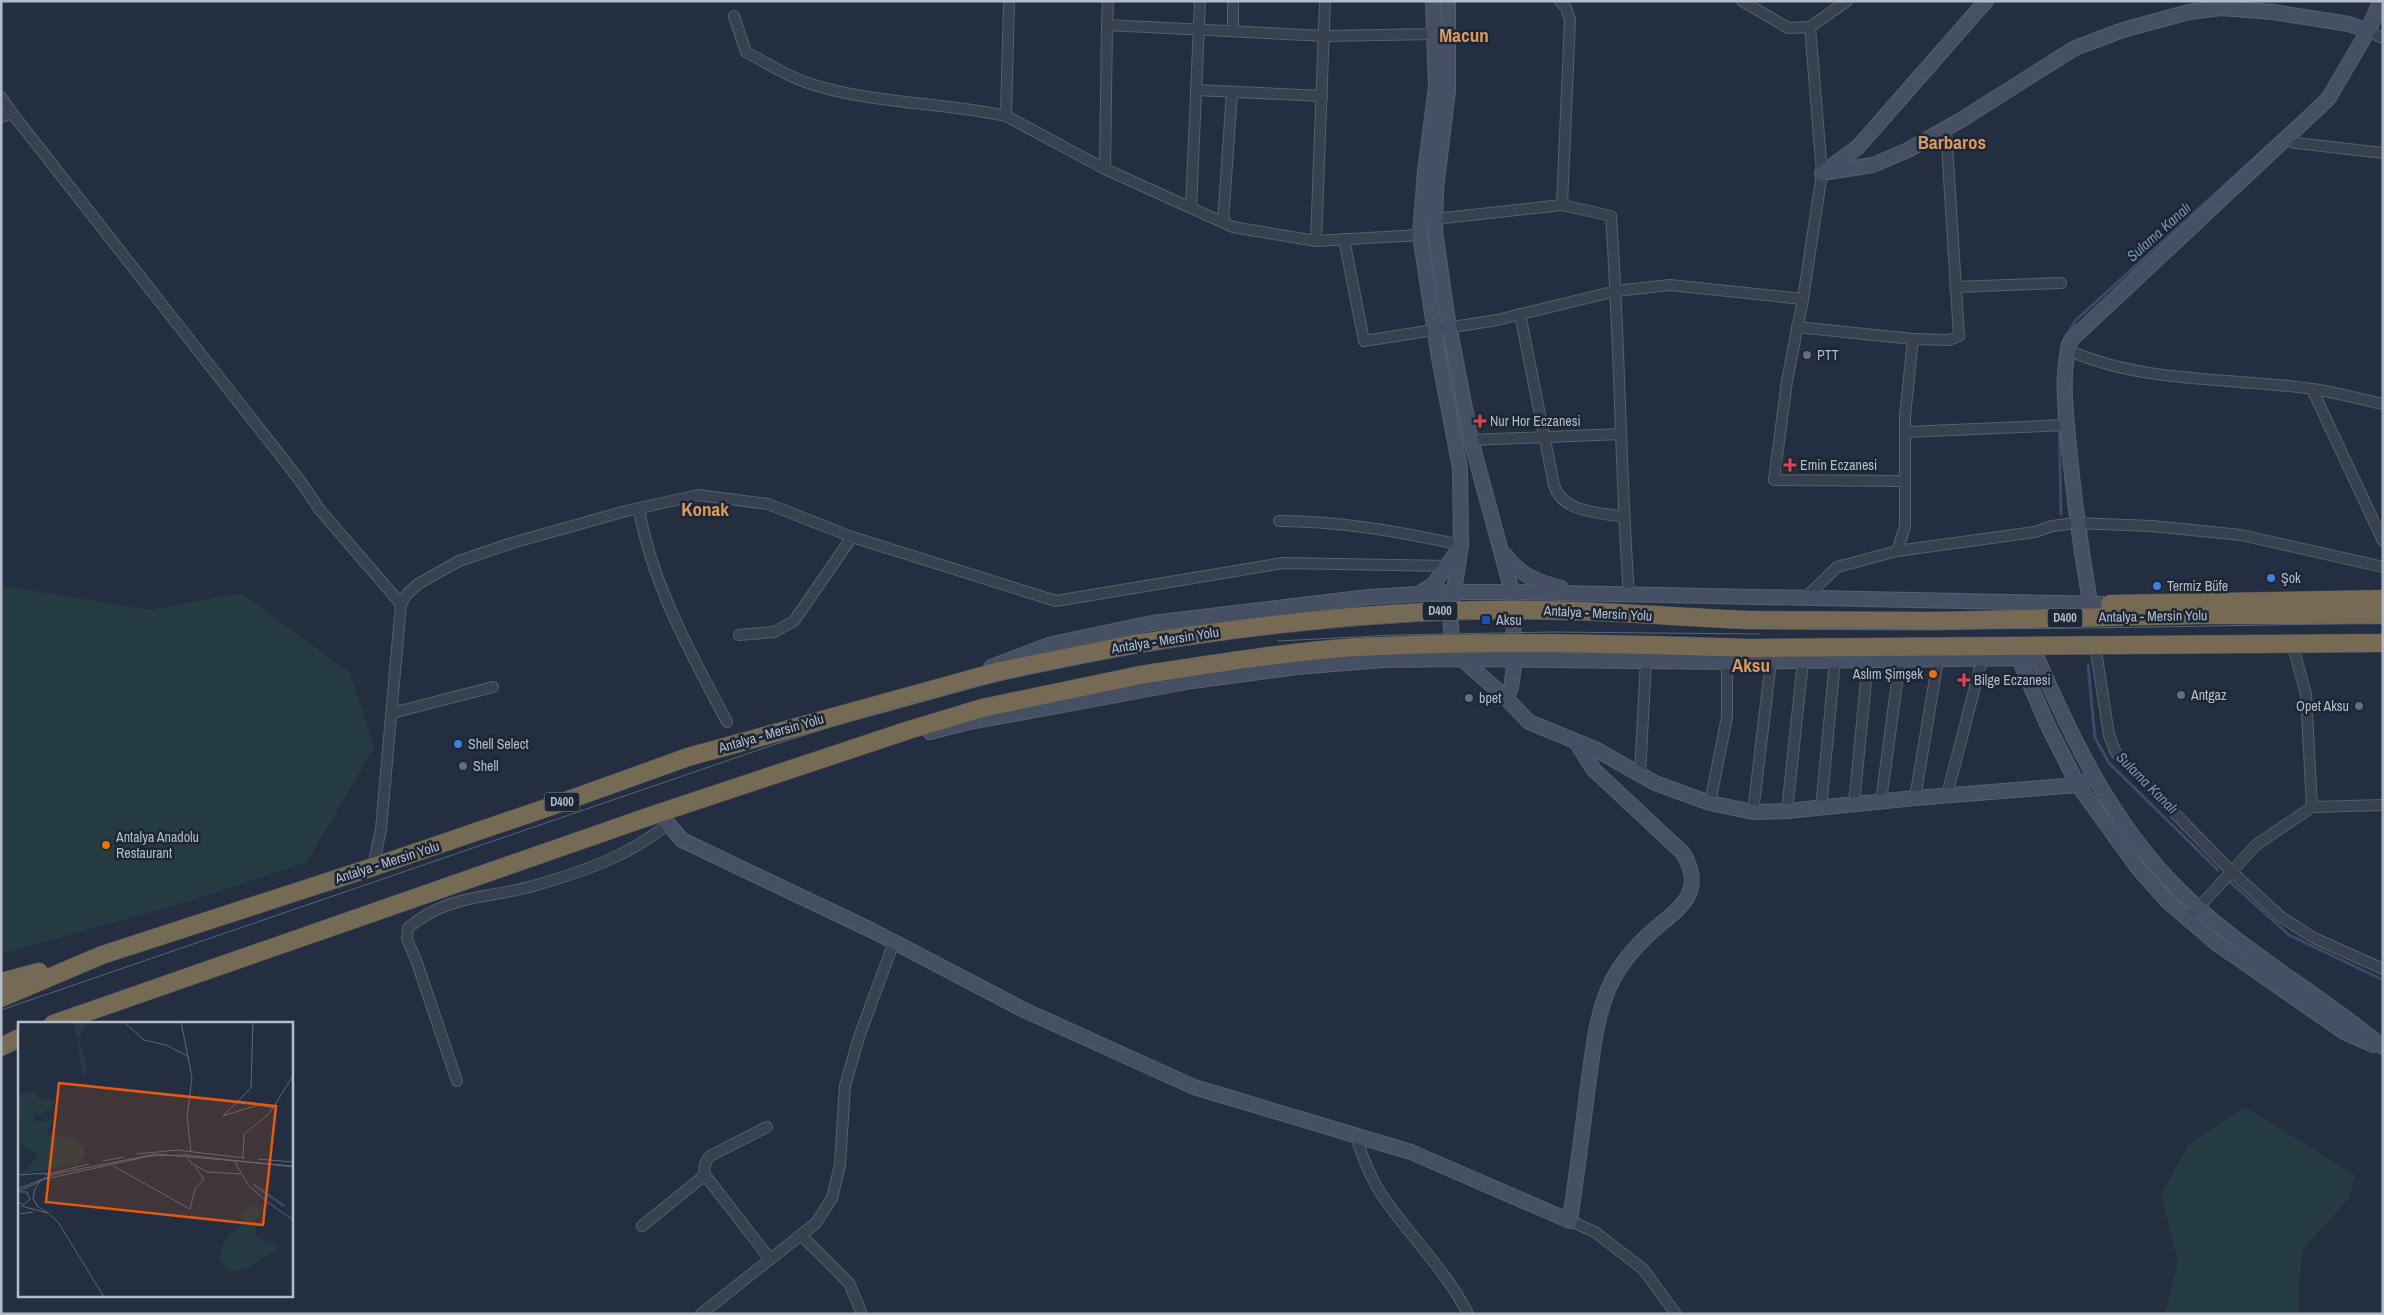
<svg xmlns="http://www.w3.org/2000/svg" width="2384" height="1315" font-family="'Archivo Narrow',sans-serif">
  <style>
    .green { fill: #253d42 }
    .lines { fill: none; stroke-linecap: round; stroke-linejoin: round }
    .stream { stroke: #374b6b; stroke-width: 3 }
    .street-casing { stroke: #555f6e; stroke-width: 12 }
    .secondary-casing { stroke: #555f6e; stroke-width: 16 }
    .highway-casing { stroke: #424c5b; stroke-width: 19 }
    .street { stroke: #374150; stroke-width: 10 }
    .secondary { stroke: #455064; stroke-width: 14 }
    .highway { stroke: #776a54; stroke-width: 18 }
    .tram { stroke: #596578; stroke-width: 1 }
    .highway-bridge-casing { stroke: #424c5b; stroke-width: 19; stroke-linecap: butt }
    .highway-bridge { stroke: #776a54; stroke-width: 18 }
    .service-dot { fill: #5c6f8a; stroke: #1c2635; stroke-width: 2 }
    .health-dot { fill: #e0444e; stroke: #1c2635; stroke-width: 2 }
    .shop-dot { fill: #3f7fe0; stroke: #1c2635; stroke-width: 2 }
    .transit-dot { fill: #1a4fb4; stroke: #1c2635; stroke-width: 2 }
    .food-dot { fill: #e8710a; stroke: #1c2635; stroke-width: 2 }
    .labels { text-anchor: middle; stroke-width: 5; stroke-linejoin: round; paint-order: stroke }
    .shield { fill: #1c2635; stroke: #868f9e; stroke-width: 1 }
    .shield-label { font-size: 12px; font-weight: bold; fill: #b4bccb }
    .poi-label { font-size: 14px; fill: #b4bccb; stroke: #1c2635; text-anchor: start }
    .street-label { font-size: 14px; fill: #b4bccb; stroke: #1c2635 }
    .water-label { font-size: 15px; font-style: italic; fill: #7a90b4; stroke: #1c2635 }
    .district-label { font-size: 19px; font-weight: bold; fill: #dc995e; stroke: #1c2635 }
    .inset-river { fill: none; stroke: #374b6b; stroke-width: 2.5 }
    .inset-road { fill: none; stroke: #5d6778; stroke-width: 1 }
    .view { fill: #e8590c; fill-opacity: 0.15; stroke: #e8590c; stroke-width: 2.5 }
    .inset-edge { fill: none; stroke: #b4bccb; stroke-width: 2.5 }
  </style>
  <rect width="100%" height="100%" fill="#232f41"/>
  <g class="green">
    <path d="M1,585L149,610L241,593L350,673L374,747L307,862L187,902L1,954Z"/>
    <path d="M2245,1107L2355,1175L2350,1197L2303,1250L2299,1282L2298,1314H2165L2178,1262L2161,1195L2188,1145Z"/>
  </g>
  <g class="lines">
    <g class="stream">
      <path d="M2362,26L2373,1"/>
      <path d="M2058,382L2062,343L2076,320L2283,132"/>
      <path d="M2059,405L2061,514"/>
      <path d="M2088,665L2095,738L2109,763L2218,870"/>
      <path d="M2229,881L2289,935L2383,980"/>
    </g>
    <defs>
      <g id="street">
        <path d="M1009,1L1006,116L1105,169L1233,227L1316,241L1420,235"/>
        <path d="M1108,1L1107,25L1325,36L1434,34"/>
        <path d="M1560,1L1566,8L1570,20L1562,205"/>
        <path d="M1742,1L1788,28L1810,27"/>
        <path d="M1847,1L1810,27L1822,173L1803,299L1787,381L1774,480L1905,481"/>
        <path d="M734,16L746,52C767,63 788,77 811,84C873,104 941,102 1006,116"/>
        <path d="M1233,31V1"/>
        <path d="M2368,31L2383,38"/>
        <path d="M1196,90L1322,96"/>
        <path d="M1,97L12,113L298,478L320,510L401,604"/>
        <path d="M1,117L12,113"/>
        <path d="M2285,140L2296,143L2383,153"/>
        <path d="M1105,169L1107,25"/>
        <path d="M1191,208L1200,1"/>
        <path d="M1435,219L1562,205L1611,216C1620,342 1620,469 1629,595"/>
        <path d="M1223,222L1232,92"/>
        <path d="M1344,239L1364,341L1497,320L1616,291L1670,285L1803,299"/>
        <path d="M1316,241L1325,1"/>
        <path d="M1955,287L2061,283"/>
        <path d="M1520,314L1554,485C1562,513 1599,512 1623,517"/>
        <path d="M1797,327L1913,339L1905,416V527L1897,551"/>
        <path d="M1913,339L1949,340L1959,336L1946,129"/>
        <path d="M2068,350C2143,384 2231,377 2312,389C2336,392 2359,399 2383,404"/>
        <path d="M2312,389L2383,541"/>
        <path d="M1906,432L2067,425"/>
        <path d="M1471,440L1621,434"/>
        <path d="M639,509C652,585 692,655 727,722"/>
        <path d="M1279,521C1340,521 1401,532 1461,545"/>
        <path d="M1805,598L1837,567L1897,551L2035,532L2052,526L2076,523L2152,526L2241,535L2383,567"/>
        <path d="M739,635L774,632L794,621L852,537"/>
        <path d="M2095,645L2109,735L2116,753L2231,871L2281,917L2314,938L2383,969"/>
        <path d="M392,713L493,687"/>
        <path d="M1640,774L1646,661"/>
        <path d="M1947,795L1982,660"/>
        <path d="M1915,798L1938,660"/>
        <path d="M1881,801L1900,660"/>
        <path d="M1710,803L1727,717V662"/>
        <path d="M1854,804L1868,661"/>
        <path d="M2312,807L2383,805"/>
        <path d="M1821,809L1835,661"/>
        <path d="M1787,811L1803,661"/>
        <path d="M1753,812L1771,661"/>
        <path d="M373,867L381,829L401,604L407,594L418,584L459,561L512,543L626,511L698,495L768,504L852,537L1056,601L1283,563L1449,566"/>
        <path d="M2188,919L2256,845L2312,807L2306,694L2292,643"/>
        <path d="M457,1081L416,960L407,939L408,928C448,894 487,899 533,886C565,877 597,867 627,851C642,844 655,833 669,824"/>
        <path d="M767,1127L710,1156C705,1162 703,1168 705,1175L770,1259"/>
        <path d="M1356,1136C1362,1156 1369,1175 1380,1192C1408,1235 1445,1268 1468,1314"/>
        <path d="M1570,1221L1595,1232L1643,1269L1676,1314"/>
        <path d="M642,1226L705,1175"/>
        <path d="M801,1235L849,1283L862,1314"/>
        <path d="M701,1314L816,1223L832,1198L840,1165L845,1086L859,1037L894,942"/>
      </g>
      <g id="secondary">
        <path d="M1433,1L1436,87L1425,171L1420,235L1439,358L1460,468L1461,545L1450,618L1452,637L1462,659L1506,698L1529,722L1597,750L1655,783L1710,803L1753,812L1787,811L1915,798L2078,785L2094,777"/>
        <path d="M1448,1V91L1436,189L1435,231L1447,315L1471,440L1512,592L1515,659L1511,688L1506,698"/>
        <path d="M1825,171L1858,147L1986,1"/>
        <path d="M1822,173L1873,165L1908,150L1961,120L2075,48L2123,30L2189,12L2221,8L2273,12L2349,24L2368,31"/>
        <path d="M1506,556C1521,576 1538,582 1561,588"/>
        <path d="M1420,593L1434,584L1458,550"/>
        <path d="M2090,602C2081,550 2074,499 2069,447C2066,412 2060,373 2071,340L2328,99L2368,31L2382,1"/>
        <path d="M2019,659L2048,726L2078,785L2138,868L2167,901L2216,943L2344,1032L2373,1045"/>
        <path d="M991,667L1052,644L1152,623L1369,597L1453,592H1512L2110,604"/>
        <path d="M930,732L965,723L1192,681L1297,667L1382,660L1462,659L1727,662L2037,658C2073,741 2113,824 2178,889C2239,950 2317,992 2383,1047"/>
        <path d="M659,813L682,840L873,931L1024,1010L1194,1087L1411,1152L1570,1221C1576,1178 1582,1136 1587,1093C1593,1054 1595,1014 1613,979C1621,964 1631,952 1643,940C1670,912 1710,898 1683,853L1594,770L1576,742"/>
      </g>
      <g id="highway">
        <path d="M2110,604L2383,599"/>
        <path d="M1748,620L1936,621L2199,615H2383"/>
        <path d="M1749,648L2383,643"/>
        <path d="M1,982L39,972"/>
        <path d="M1,998L102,955L373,867L549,807L688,757L1000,671L1135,644"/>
        <path d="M53,1024L659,813L909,730L982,708L1140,675"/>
        <path d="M1,1047L19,1038"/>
      </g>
    </defs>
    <use href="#street" class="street-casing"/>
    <use href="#secondary" class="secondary-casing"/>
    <use href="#highway" class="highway-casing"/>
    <use href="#street" class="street"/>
    <use href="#secondary" class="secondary"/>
    <use href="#highway" class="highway"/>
    <g class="tram">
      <path d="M1278,641L1395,635L1552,632L1760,634"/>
      <path d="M1,1010L770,746C830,727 890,708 950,693C1095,656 1245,633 1394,623C1535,613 1677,626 1819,628C2007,631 2195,626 2383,623"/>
    </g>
    <defs>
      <g id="highway-bridge">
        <path d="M1135,644C1249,626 1364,612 1480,610C1569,608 1659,616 1748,620"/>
        <path d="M1140,675C1212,664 1285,652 1358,647C1489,640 1618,644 1749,648"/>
      </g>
    </defs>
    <use href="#highway-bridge" class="highway-bridge-casing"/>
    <use href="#highway-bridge" class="highway-bridge"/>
  </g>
  <g class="service-dot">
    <circle cx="1807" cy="355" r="5"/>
    <circle cx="2181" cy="695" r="5"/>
    <circle cx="1469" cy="698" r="5"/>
    <circle cx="2359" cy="706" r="5"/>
    <circle cx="463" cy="766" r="5"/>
  </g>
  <g class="health-dot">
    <path d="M1477.5 413.5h5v5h5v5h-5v5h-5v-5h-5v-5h5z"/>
    <path d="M1787.5 457.5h5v5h5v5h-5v5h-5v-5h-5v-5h5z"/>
    <path d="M1961.5 672.5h5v5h5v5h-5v5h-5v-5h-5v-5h5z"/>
  </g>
  <g class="shop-dot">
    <circle cx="2271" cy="578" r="5"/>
    <circle cx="2157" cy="586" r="5"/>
    <circle cx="458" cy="744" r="5"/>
  </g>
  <rect class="transit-dot" x="1481" y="615" width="10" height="10" rx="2.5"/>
  <g class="food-dot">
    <circle cx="1933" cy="674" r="5"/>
    <circle cx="106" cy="845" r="5"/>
  </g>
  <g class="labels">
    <g class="shield">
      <rect x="1422.5" y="601.5" width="35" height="19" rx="4"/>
      <rect x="2047.5" y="608.5" width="35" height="19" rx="4"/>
      <rect x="544.5" y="792.5" width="35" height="19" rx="4"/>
    </g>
    <g class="shield-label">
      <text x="1440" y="615">D400</text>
      <text x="2065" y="622">D400</text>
      <text x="562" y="806">D400</text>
    </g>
    <g class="poi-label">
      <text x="1817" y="360">PTT</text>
      <text x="1490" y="426">Nur Hor Eczanesi</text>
      <text x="1800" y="470">Emin Eczanesi</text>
      <text x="2281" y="583">Şok</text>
      <text x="2167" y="591">Termiz Büfe</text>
      <text x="1496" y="625">Aksu</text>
      <text x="1923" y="679" text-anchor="end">Aslım Şimşek</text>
      <text x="1974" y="685">Bilge Eczanesi</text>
      <text x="2191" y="700">Antgaz</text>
      <text x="1479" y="703">bpet</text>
      <text x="2349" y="711" text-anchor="end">Opet Aksu</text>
      <text x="468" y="749">Shell Select</text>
      <text x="473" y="771">Shell</text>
      <text x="116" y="842">Antalya Anadolu<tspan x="116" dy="16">Restaurant</tspan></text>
    </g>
    <g class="street-label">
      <text transform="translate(1598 613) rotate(3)" y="5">Antalya - Mersin Yolu</text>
      <text transform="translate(2153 616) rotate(-1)" y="5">Antalya - Mersin Yolu</text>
      <text transform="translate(1165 640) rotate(-9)" y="5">Antalya - Mersin Yolu</text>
      <text transform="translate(771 733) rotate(-16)" y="5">Antalya - Mersin Yolu</text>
      <text transform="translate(387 862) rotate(-18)" y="5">Antalya - Mersin Yolu</text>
    </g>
    <g class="water-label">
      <text transform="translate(2159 232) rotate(-42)" y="5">Sulama Kanalı</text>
      <text transform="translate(2147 783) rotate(45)" y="5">Sulama Kanalı</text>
    </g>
    <g class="district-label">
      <text x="1464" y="42">Macun</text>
      <text x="1952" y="149">Barbaros</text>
      <text x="705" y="516">Konak</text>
      <text x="1751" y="672">Aksu</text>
    </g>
  </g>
  <g transform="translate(18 1022)">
    <rect width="275" height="275" fill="#232f41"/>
    <path d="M56,0H70L60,17L70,48L65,54ZM15,70L23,78L37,77L35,83L25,92L16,91V96L17,100H29L26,93L34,99L29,112L57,117L66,125L68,132L60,142L3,152L14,142L20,131L9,128L2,120L0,73ZM234,183L244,190L238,197V215L262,225L229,246L211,250L201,235L209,214L225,202L226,190Z" fill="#253d42"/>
    <path class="inset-river" d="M235,162L266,184"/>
    <path class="inset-road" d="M106,0L126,18L148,23L171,35M163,0L174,55L169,95L173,129M205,94L233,66L235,0M205,94L240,83L256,86M167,131L173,141L189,150L224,152M119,132L159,128L227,136M225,136L226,112L251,92L275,54M240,137L275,140M85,139L106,135M217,140L230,163L248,179M95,144L172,187L177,167L186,157L177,145M0,153L29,151M27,153L71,142M22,160L17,166L15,176L19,184L30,191M0,167L37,152L138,132L275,144M0,170L27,157L132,134L168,133L275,145M248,179L275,198M0,180L6,183L12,177L9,170H2M3,184L30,191L40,200L86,275M0,192L15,190"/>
    <path class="view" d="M41,61L258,84L245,203L28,180Z"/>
    <rect width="275" height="275" class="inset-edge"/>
  </g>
  <rect width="2384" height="1315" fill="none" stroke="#b4bccb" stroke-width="5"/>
</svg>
